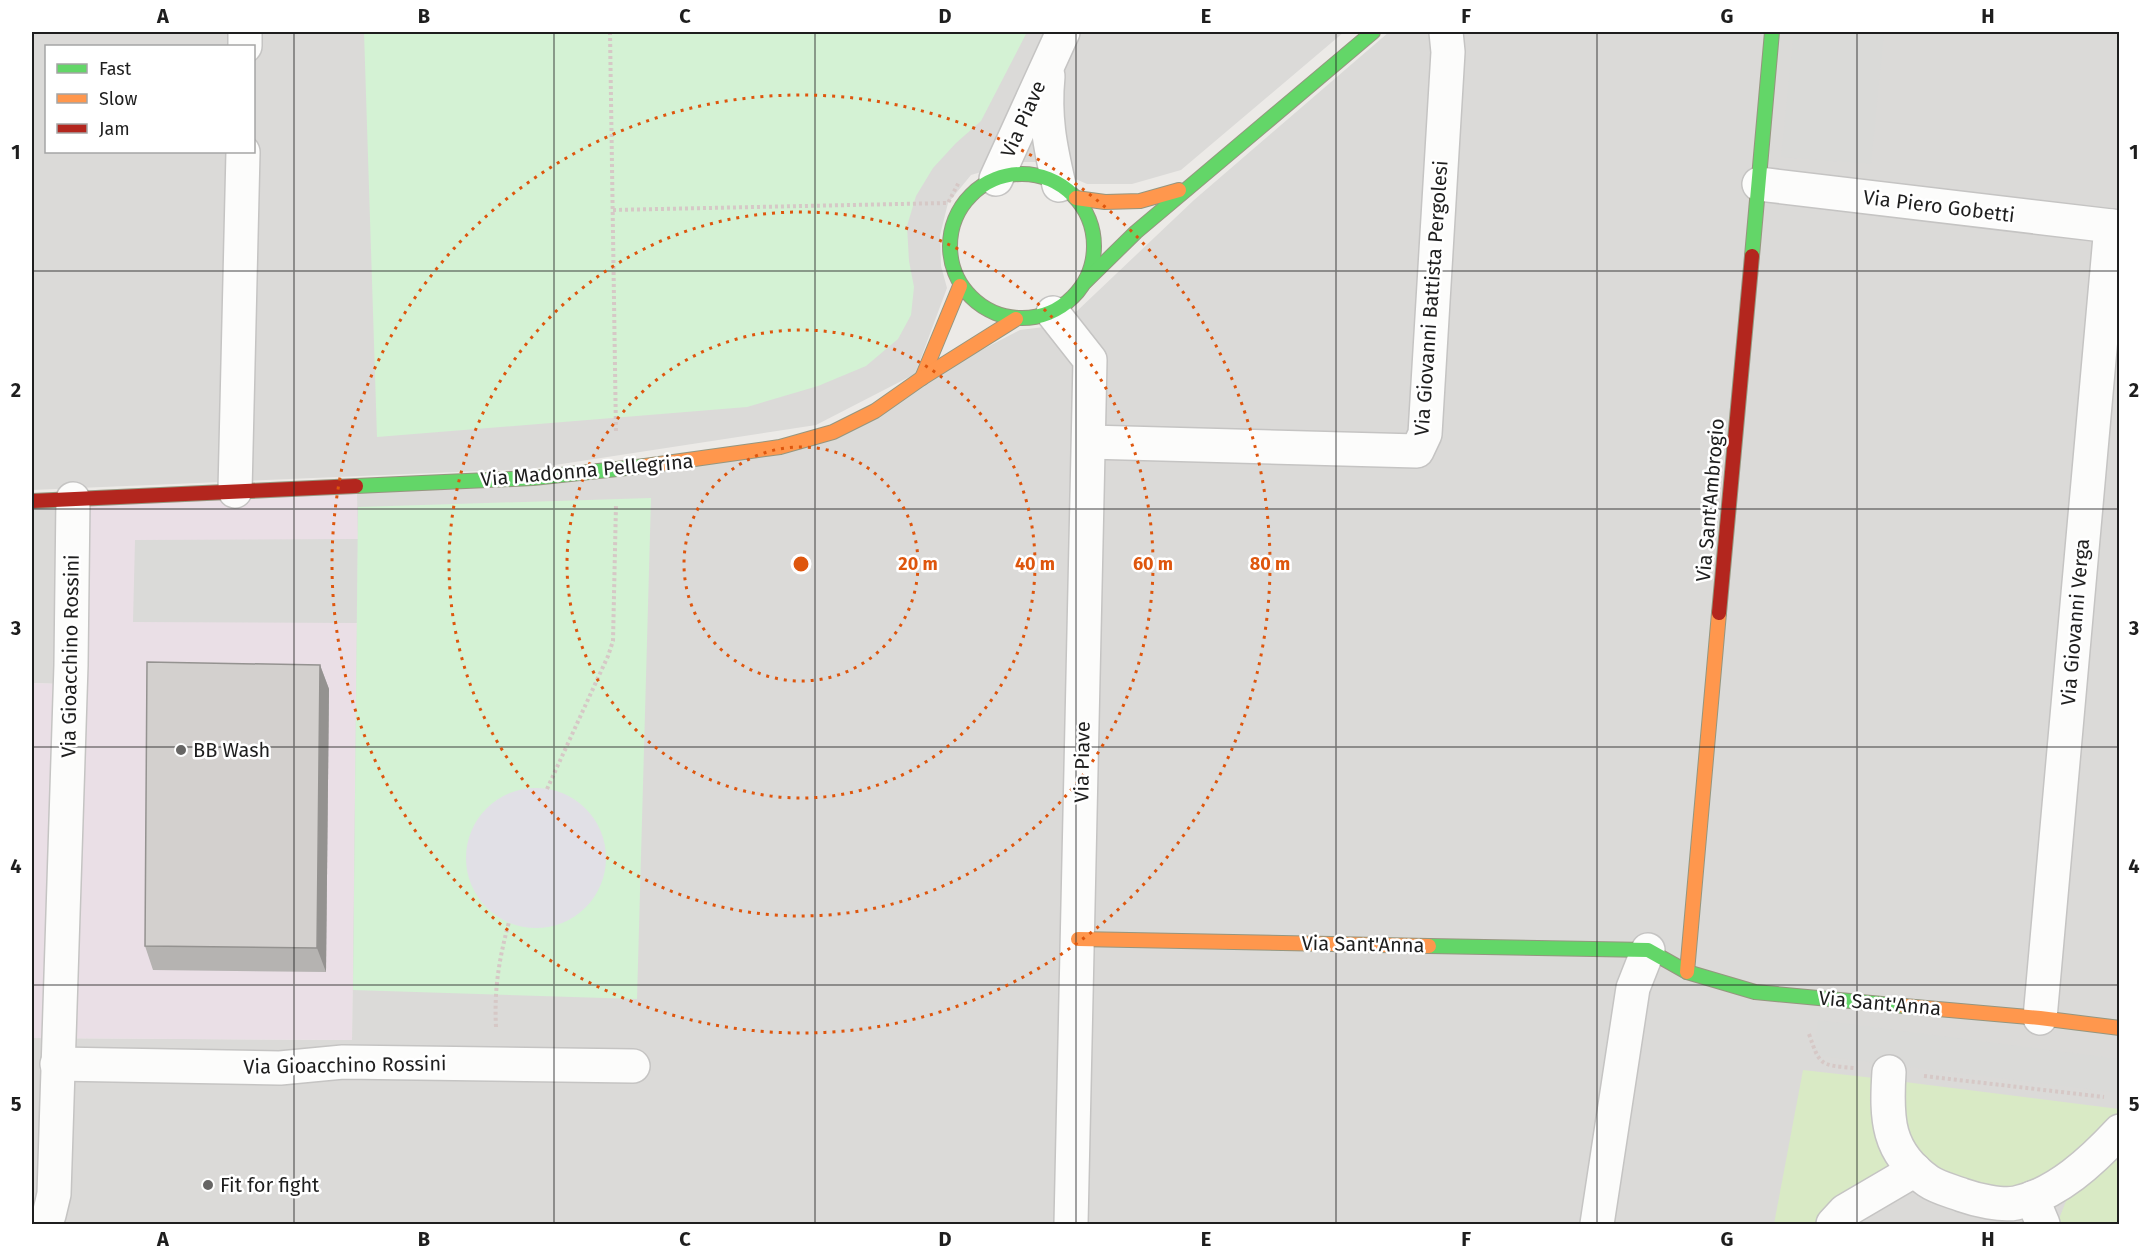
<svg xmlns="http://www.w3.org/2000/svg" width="2151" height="1256" font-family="'Fira Sans',sans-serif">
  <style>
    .residential { fill: #dbdad8; fill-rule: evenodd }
    .industrial { fill: #eadfe6 }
    .religious { fill: #dadad8 }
    .grass { fill: #d9eac5 }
    .park { fill: #d4f2d4 }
    .plaza { fill: #e1e0e6 }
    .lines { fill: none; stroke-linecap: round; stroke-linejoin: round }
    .street-casing { stroke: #c5c4c3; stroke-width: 36 }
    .fast-casing { stroke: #95967f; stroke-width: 16 }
    .slow-casing { stroke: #95967f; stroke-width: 16 }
    .jam-casing { stroke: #95967f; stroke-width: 16 }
    .path { stroke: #d6c8c6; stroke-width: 4; stroke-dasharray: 3 3; stroke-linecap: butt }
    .street { stroke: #fcfcfb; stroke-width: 33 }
    .fast { stroke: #63d668; stroke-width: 14 }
    .slow { stroke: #ff974d; stroke-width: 14 }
    .jam { stroke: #b3261e; stroke-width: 14 }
    .wall { fill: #b5b3b1 }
    .shaded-wall { fill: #949290 }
    .building { fill: #d3d0ce; stroke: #949290; stroke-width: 1.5 }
    .grid { fill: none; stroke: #1e1e1e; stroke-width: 1.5; stroke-opacity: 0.55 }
    .ring { fill: none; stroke: #de560d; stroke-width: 3; stroke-dasharray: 3 6 }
    .poi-dot { fill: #666564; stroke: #fff; stroke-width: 2 }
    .labels { text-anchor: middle; stroke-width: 5; stroke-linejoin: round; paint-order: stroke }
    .street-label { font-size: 20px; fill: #1e1e1e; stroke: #fff }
    .poi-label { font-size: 20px; fill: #1e1e1e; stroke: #fff; text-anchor: start }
    .centre { fill: #de560d; stroke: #fff; stroke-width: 3 }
    .ring-label { font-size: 18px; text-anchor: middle; font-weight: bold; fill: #de560d; stroke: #fff; stroke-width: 5; stroke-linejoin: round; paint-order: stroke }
    .neatline { fill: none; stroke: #1e1e1e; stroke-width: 2 }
    .grid-label { font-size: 20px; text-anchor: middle; font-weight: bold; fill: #1e1e1e }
  </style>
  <rect width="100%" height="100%" fill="#eceae7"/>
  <g class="residential">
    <path d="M32,32H1344L1181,170L1132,184H1087L1037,162H1015L971,175L948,203L940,235L941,266L947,288L915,374L816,425L529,469L32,490ZM46,46H254V152H46Z"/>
    <path d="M1389,32H2119V1224H32V1038L352,1040L357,493L779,455L1020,330L1044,327L1077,311L1194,200Z"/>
    <path d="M63,507L61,684L32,683V509Z"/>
  </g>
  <path class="industrial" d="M357,493L358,539L352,1040L32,1038V683L60,684L63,507Z"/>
  <g class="religious">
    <path d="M1794,32H1884L1871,164L1781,157Z"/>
    <path d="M358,539L357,623L133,622L135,540Z"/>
    <path d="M1818,1020L2119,1059V1093L1813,1055Z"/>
  </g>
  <g class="grass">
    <path d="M1803,1070L1874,1078L1889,1155L1887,1168L1821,1224H1774Z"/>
    <path d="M1897,1081L2119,1109V1116L2070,1165L2009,1190L1960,1184L1912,1149Z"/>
    <path d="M2119,1139V1224H2057L2068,1196Z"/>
  </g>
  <g class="park">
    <path d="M364,32H1027L981,121L956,143L933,168L916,196L907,226L909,261L914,287L911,315L898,339L866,366L818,386L747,407L377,437Z"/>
    <path d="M651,498L637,999L353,990L358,507Z"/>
  </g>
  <circle class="plaza" cx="536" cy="858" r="70"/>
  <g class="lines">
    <defs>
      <g id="street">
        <path d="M245,46V32"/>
        <path d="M1048,76C1044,117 1050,146 1059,185"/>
        <path d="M996,179L1063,32"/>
        <path d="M1759,184L2120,227"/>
        <path d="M1053,313L1090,360L1071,1224"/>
        <path d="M1089,442L1417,451L1425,434L1448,52L1446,32"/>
        <path d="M235,491L243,152"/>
        <path d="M2040,1018L2111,226"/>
        <path d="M57,1064L280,1068L343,1062L633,1066"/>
        <path d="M1889,1072C1886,1119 1887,1152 1928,1181C1938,1188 1952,1191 1962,1195C1976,1200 2002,1206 2016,1203C2057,1194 2092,1161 2120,1131"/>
        <path d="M2032,1198L2043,1224"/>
        <path d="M44,1224L49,1215L54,1194L71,665L73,499"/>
        <path d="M1597,1224L1633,988L1648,950"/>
        <path d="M1833,1224L1845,1211L1915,1170"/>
      </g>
      <g id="fast">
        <circle cx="1022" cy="246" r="72"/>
        <path d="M1752,256L1772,32"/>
        <path d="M1085,282L1136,232L1373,32"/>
        <path d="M356,486L533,478L645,466"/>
        <path d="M1429,946L1648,950L1687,972L1755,992L1904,1006"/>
      </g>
      <g id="slow">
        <path d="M1076,198L1105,202L1140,201L1179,190"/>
        <path d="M922,378L960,286"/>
        <path d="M645,466L780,447L833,432L875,411L922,378L1016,319"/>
        <path d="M1078,939L1429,946"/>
        <path d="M1687,972L1719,613"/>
        <path d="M1904,1006L2040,1018L2120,1028"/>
      </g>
      <g id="jam">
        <path d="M32,501L356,486"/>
        <path d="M1719,613L1752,256"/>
      </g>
    </defs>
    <use href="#street" class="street-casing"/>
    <use href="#fast" class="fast-casing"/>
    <use href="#slow" class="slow-casing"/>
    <use href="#jam" class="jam-casing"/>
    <g class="path">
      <path d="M610,32L616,434"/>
      <path d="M613,210L948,203L959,182"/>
      <path d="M547,789L608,656L613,641L616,504"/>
      <path d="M496,1027C494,989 499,959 509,922"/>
      <path d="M1809,1034C1820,1066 1820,1065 1854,1068"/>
      <path d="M1924,1076L2104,1097"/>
    </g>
    <use href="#street" class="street"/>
    <use href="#fast" class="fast"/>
    <use href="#slow" class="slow"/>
    <use href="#jam" class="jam"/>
  </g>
  <path class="wall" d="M320,665L329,689L326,972L153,970L145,946Z"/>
  <path class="shaded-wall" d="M320,665L329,689L326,972L317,948Z"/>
  <path class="building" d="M147,662L320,665L317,948L145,946Z"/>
  <path class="grid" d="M294,32V1224M554,32V1224M815,32V1224M1076,32V1224M1336,32V1224M1597,32V1224M1857,32V1224M32,271H2120M32,509H2120M32,747H2120M32,985H2120"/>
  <g class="ring">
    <circle cx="801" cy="564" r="117"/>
    <circle cx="801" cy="564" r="234"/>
    <circle cx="801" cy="564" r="352"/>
    <circle cx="801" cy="564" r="469"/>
  </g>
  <g class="poi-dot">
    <circle cx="181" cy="750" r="6"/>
    <circle cx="208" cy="1185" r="6"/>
  </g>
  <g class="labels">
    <g class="street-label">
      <text transform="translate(1023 119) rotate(-66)" y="7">Via Piave</text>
      <text transform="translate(1939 206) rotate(7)" y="7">Via Piero Gobetti</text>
      <text transform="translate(1431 298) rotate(-86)" y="7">Via Giovanni Battista Pergolesi</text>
      <text transform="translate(587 470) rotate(-5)" y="7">Via Madonna Pellegrina</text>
      <text transform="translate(1710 500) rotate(-85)" y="7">Via Sant'Ambrogio</text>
      <text transform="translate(2075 622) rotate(-85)" y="7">Via Giovanni Verga</text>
      <text transform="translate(70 656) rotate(-89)" y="7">Via Gioacchino Rossini</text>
      <text transform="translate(1082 762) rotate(-89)" y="7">Via Piave</text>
      <text transform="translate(1363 944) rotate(1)" y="7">Via Sant'Anna</text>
      <text transform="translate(1880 1003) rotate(5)" y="7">Via Sant'Anna</text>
      <text transform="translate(345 1065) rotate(-1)" y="7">Via Gioacchino Rossini</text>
    </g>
    <g class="poi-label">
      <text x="193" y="757">BB Wash</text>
      <text x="220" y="1192">Fit for fight</text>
    </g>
  </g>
  <circle cx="801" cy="564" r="9" class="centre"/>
  <g class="ring-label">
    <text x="918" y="570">20 m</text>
    <text x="1035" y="570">40 m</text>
    <text x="1153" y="570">60 m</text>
    <text x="1270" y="570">80 m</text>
  </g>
  <rect width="2151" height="1256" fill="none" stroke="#ffffff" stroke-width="66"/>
  <rect x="45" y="45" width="210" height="108" fill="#ffffff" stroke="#a5a5a5" stroke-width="1.5"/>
  <rect x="57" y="64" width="30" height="9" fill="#63d668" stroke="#a5a5a5" stroke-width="1.5"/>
  <text x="99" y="75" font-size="18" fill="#1e1e1e">Fast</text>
  <rect x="57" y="94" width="30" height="9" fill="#ff974d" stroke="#a5a5a5" stroke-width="1.5"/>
  <text x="99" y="105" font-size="18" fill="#1e1e1e">Slow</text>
  <rect x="57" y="124" width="30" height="9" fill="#b3261e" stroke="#a5a5a5" stroke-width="1.5"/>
  <text x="99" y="135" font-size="18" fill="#1e1e1e">Jam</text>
  <rect x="33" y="33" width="2085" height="1190" class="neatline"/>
  <g class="grid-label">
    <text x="163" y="23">A</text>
    <text x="424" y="23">B</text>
    <text x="685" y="23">C</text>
    <text x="945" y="23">D</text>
    <text x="1206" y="23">E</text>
    <text x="1466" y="23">F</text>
    <text x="1727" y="23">G</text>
    <text x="1988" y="23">H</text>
    <text x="16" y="159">1</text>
    <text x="2134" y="159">1</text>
    <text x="16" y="397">2</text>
    <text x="2134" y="397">2</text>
    <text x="16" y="635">3</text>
    <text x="2134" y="635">3</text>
    <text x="16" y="873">4</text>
    <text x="2134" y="873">4</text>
    <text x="16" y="1111">5</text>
    <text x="2134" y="1111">5</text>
    <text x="163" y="1246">A</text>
    <text x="424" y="1246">B</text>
    <text x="685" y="1246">C</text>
    <text x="945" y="1246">D</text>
    <text x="1206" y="1246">E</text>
    <text x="1466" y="1246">F</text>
    <text x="1727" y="1246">G</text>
    <text x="1988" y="1246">H</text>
  </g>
</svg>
